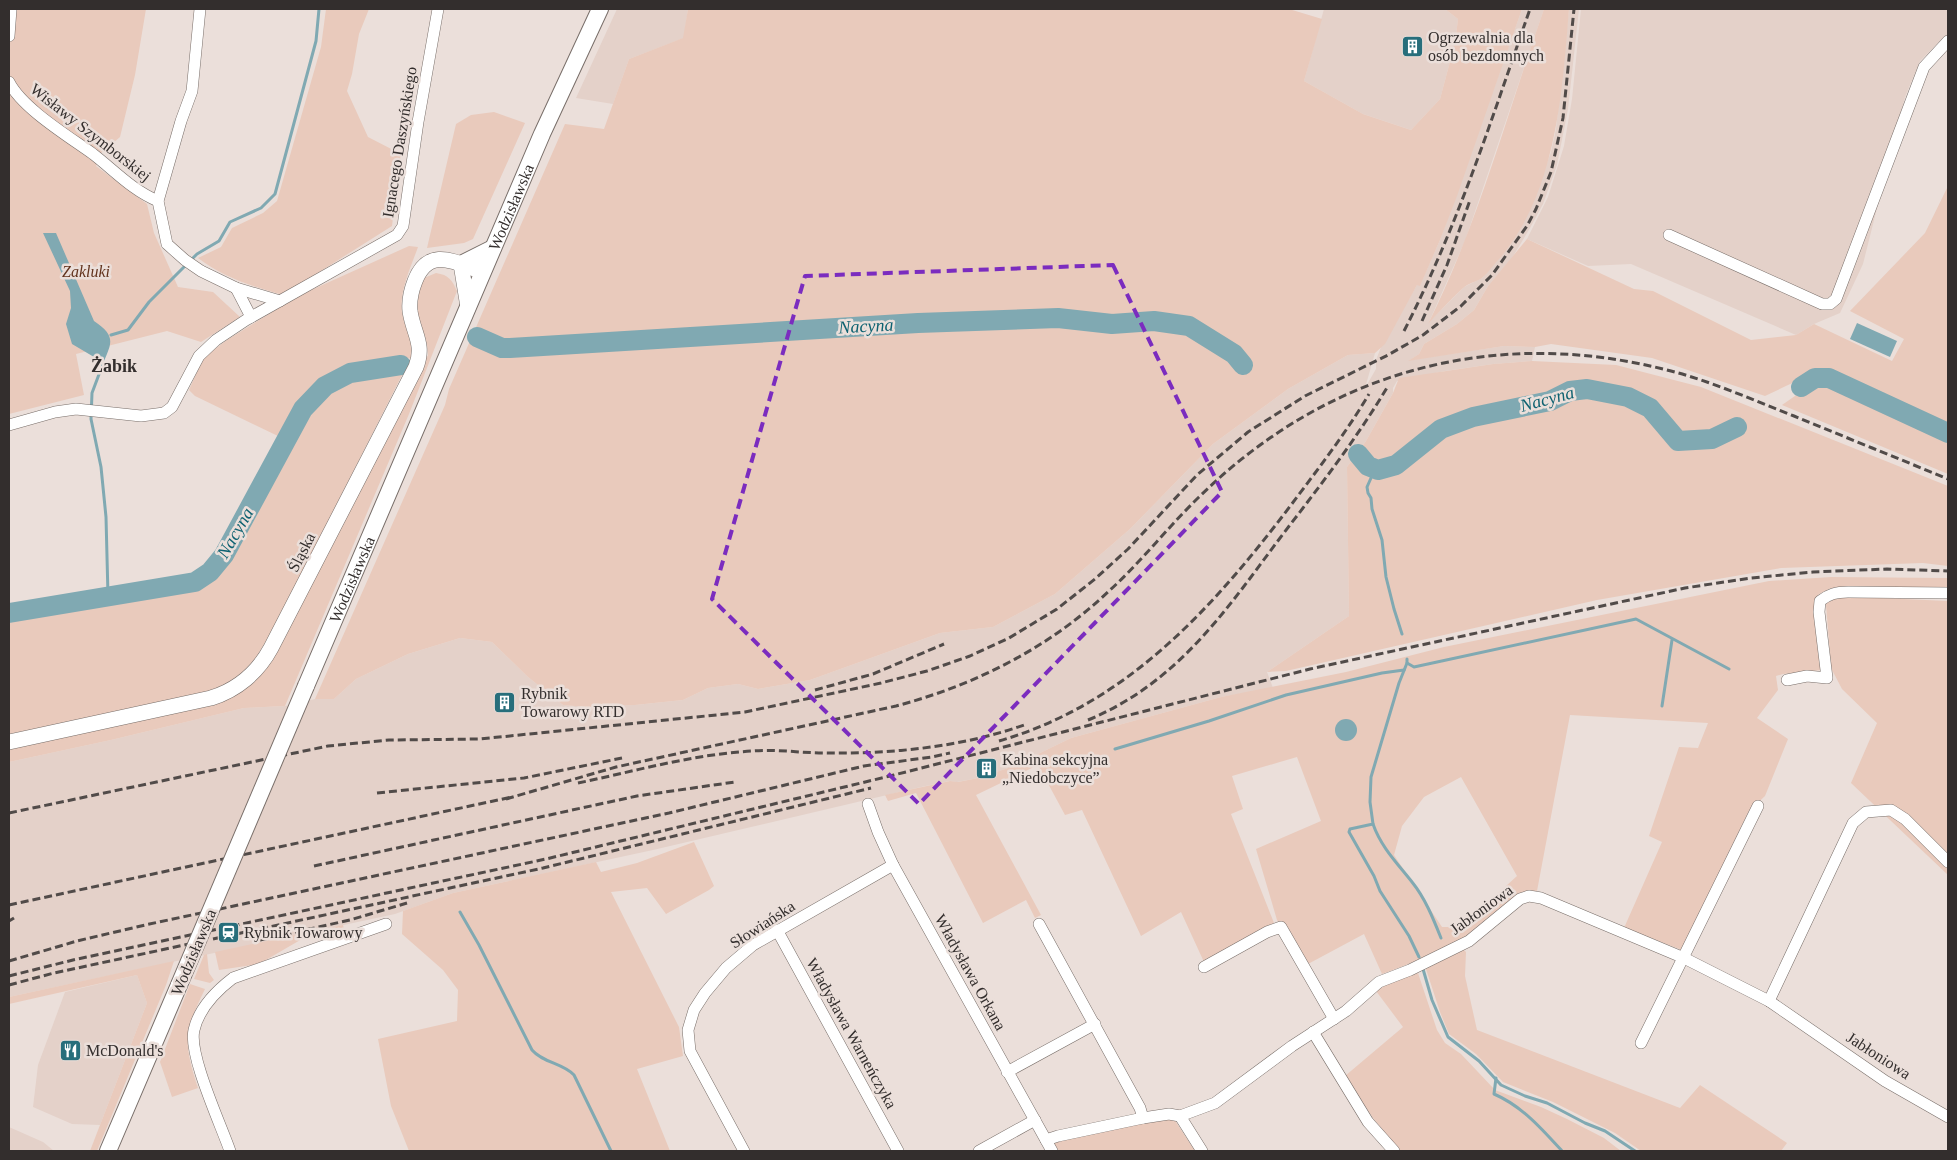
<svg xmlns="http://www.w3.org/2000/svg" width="1957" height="1160" font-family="Georgia,serif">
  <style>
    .built { fill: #e4d1c9 }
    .green { fill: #e9cabc; fill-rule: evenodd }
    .water { fill: #80a9b2 }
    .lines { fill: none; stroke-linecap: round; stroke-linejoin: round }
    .stream { stroke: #80a9b2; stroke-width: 3 }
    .river { stroke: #80a9b2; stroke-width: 20 }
    .street-casing { stroke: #786e69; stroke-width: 12 }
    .secondary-casing { stroke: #786e69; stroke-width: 16 }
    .primary-casing { stroke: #786e69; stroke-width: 18 }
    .street { stroke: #fff; stroke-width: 11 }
    .secondary { stroke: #fff; stroke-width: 15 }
    .primary { stroke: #fff; stroke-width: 16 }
    .rail { stroke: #514b49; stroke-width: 3; stroke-dasharray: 8 4; stroke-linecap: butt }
    .primary-bridge-casing { stroke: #786e69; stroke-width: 18; stroke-linecap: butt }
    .primary-bridge { stroke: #fff; stroke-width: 16 }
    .marked { fill: none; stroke: #7b2cbf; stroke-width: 4; stroke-dasharray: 10 6; stroke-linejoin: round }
    .labels { text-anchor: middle; stroke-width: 5; stroke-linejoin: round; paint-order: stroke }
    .poi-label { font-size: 16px; fill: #332e2d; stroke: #ebdfda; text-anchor: start }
    .street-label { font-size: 16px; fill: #332e2d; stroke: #ebdfda }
    .park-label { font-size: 16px; font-style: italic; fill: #63341e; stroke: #ebdfda }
    .water-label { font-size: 18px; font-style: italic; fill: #0f6271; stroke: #ebdfda }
    .neighbourhood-label { font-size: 18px; font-weight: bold; fill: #332e2d; stroke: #ebdfda }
  </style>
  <rect width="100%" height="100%" fill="#ebdfda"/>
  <g class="built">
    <path d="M617,9H688L684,38L629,59L613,104L576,98Z"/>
    <path d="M1324,9H1445L1458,19L1455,43L1440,99L1411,130L1363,114L1304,81Z"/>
    <path d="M1522,9H1544L1465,241L1429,322L1464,287L1482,278L1501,256L1515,236L1531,206L1551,152L1556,129L1569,9H1579L1568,109L1557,165L1543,204L1530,228L1512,258L1488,286L1474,310L1457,324L1424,344L1419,354L1410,360L1504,346L1535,347L1532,361L1493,364L1445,371L1397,381L1393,388V393L1366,441L1347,467L1349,616L1267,672L1273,688L1221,697L1071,738L1011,767L978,778L957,782L949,781L921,787L653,850L453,893L395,914L9,997V762L111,740L244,708L285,706L315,699H334L356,679L408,654L460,638L492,642L528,677L563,705L587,707L635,705L683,700L708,688L738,684L758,689L810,680L940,633L993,627L1055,594L1130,529L1213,444L1288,389L1348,355L1375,353L1365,388L1376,369V360L1381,347L1417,285H1420L1440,240Z"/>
    <path d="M1581,9H1948V35L1944,37L1920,61L1905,97L1863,264L1840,313L1814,324L1796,335L1631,264L1588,266L1527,239L1548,197L1564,146L1572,99Z"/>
    <path d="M137,975L147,1003L100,1125L72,1124L33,1107L38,1065L65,992Z"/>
    <path d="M9,1127L43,1142L54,1151H9Z"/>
  </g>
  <g class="green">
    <path d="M9,9H146L135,75L120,137L100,154L96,166L147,204L154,233L178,287L213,292L240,317L201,342L167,331L76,354L84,395L9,414Z"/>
    <path d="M326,9H369L359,34L352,74L347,91L368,137L401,154L392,226L283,295C253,287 223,277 198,258L221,247L232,228L263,213L277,201L321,47Z"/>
    <path d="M688,9H1289L1322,19L1304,81L1363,114L1411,130L1440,99L1455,43L1458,19L1445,9H1522L1457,196L1440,240L1420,286L1417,285L1385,344L1375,353L1348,355L1288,389L1213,444L1130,529L1055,594L993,627L940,633L810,680L758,689L738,684L708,688L683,700L635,705L587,707L563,705L528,677L492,642L460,638L408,654L356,679L334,699H315L445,405L449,389L565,124L604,129L629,59L683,38Z"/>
    <path d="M1544,9H1569C1562,93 1557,190 1500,258C1494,264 1489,272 1482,278C1476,282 1468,283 1462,289C1450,300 1439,312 1428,324C1478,224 1507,114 1544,9Z"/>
    <path d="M494,112L525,123L473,239L464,243L427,248L456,124L471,115Z"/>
    <path d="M1948,186V423L1824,368L1765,396L1652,358L1551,344L1535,347L1504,346L1408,361L1419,354L1424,344L1457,324L1474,310L1488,286L1527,239L1634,289L1653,291L1751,340L1796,335L1814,324L1892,361L1904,339L1850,311L1925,233Z"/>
    <path d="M409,246L418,247C411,267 397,295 403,317C408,335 415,337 411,358L336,373L318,384L300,403L288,419L280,437L195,396L189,390L203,358L227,340L298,296Z"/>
    <path d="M436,273C449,275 452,280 457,291L409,414L285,706L244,708L111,740L9,762V747L230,696L324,557L428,355C427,321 406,319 424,278Z"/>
    <path d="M1532,361L1616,365L1701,387L1948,486V566L1923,563L1781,568L1597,600L1286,671L1267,672L1349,616L1347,467L1366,441L1393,393L1399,378L1493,364Z"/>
    <path d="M405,369L278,621L255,659L234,681L195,696L9,734V610L196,578L212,564L237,522L293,418L306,401L353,375L354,377Z"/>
    <path d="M1815,382L1829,383L1948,438V474L1782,405Z"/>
    <path d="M1831,577L1948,578V590L1831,588L1819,594L1815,600L1821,670L1783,674L1776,676L1778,690L1757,718L1788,739L1765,796L1749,811L1682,950L1624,928L1662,842L1649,836L1679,747L1698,748L1708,723L1570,715L1537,891C1506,894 1486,925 1460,940C1435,954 1409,964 1382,974L1364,934L1308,964L1277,920L1256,849L1321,821L1297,757L1232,776L1243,809L1231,814L1274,923L1204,962L1181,912L1141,936L1082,810L1065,815L1038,765L976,795L1041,915L1035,918L1026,900L983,923L916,793L888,801L885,795L950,781L958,782L978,778L1011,767L1071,738L1221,697L1346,672L1444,647L1769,581ZM1461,777L1517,876L1461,927H1442L1394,855L1402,826L1424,797Z"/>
    <path d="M1836,596L1948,601V875L1851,783L1877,723L1842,689L1831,668L1826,604Z"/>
    <path d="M694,842L714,886L709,890L666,914L647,888L611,892L679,1027L683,1056L637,1069L670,1151H409L391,1106L378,1039L457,1021L458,990L443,970L402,934L403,911L453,893L596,862L601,872L637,863Z"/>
    <path d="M343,925L344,929L302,939L259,964L219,970L215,952Z"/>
    <path d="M1463,949L1466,952L1465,976L1477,1030L1680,1108L1700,1085L1787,1143L1781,1151H1641L1615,1133L1553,1102L1503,1082L1476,1054L1449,1034L1440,1012L1425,966Z"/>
    <path d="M207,954L209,973L214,980L210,983L194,979L204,955Z"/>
    <path d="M174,961L166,985L97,1151H90L147,1003L137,975L9,1004V997Z"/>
    <path d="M1418,973L1437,1030L1445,1043L1461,1054L1495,1090L1541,1107L1567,1119L1604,1138L1621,1151H1400L1373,1118L1345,1076L1403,1027L1376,991L1389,983Z"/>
    <path d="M190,984L205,989C184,1032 183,1042 198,1088L172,1097L160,1062Z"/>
    <path d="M1174,1119L1195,1151H1059L1054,1143L1119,1126Z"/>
  </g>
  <g class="water">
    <path d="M43,233H56L94,321C119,338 110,344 101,369L94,357L72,344L66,324L71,308L70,291Z"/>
    <path d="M1857,323L1897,341L1890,357L1850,339Z"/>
    <circle cx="1346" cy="730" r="11"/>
  </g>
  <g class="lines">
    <g class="stream">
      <path d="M111,335L128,330L149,302L197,254L219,241L230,222L261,208L275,194L316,41L319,9"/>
      <path d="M101,369L92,393L91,419L101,467L106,517L108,596"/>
      <path d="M1375,469L1367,487L1368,493L1371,498L1372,509L1382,540L1386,577L1394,609L1402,634"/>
      <path d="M1407,659V663L1414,667L1636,619L1729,669"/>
      <path d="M1407,663L1399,683L1371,777L1370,802L1373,824L1350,829L1349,832L1374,876L1380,891L1409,936L1419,957"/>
      <path d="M1662,706L1672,640"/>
      <path d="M1115,749L1209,721L1286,695L1382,673L1404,670"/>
      <path d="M1373,824C1381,847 1397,863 1412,882C1425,898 1433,918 1441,938"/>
      <path d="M460,912L479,945L532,1050C543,1063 563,1063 574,1075L611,1151"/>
      <path d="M1423,969L1432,1000L1448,1037L1479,1061L1501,1085L1525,1096L1547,1103L1585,1123L1605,1131L1635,1151"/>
      <path d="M1496,1078L1494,1094C1522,1106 1542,1129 1562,1151"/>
    </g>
    <g class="river">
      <path d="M477,337L502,348H510L918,323L1058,318L1112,324L1154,321L1189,326L1234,354L1243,365"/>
      <path d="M1801,387L1815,378H1829L1948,433"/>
      <path d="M1358,454L1368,466L1378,470L1396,465L1441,429L1473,417L1550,401L1570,391L1587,389L1628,397L1650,408L1678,441L1712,439L1737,427"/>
      <path d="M9,613L195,582L210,572L224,555L303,409L325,386L350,373L401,365"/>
    </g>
    <defs>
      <g id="street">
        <path d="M200,9L192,91L181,121L158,201L167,244L185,260L201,271L236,288L280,301"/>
        <path d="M9,36L11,9"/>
        <path d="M9,82C22,108 68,136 93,154C115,171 132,190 158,201"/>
        <path d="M1669,235L1822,304H1830L1836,299L1924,67L1948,41"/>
        <path d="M236,288L251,317"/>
        <path d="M9,425L55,412L76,409L141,416L164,413L172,407L199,356L216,340L246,320L397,235L403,226L418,122L438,9"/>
        <path d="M1787,680L1807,676L1827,678L1819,612L1820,601C1829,594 1836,592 1848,592L1948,593"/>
        <path d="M868,804L878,832L893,865L1052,1151"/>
        <path d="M1039,924L1140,1108L1143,1118"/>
        <path d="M777,930L898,1151"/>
        <path d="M1204,967L1267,932L1281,927L1334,1019"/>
        <path d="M1769,1001L1853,823L1866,812L1891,810L1905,819L1948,862"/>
        <path d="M1313,1032L1368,1122L1394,1151"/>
        <path d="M1641,1043L1758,806"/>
        <path d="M1007,1072L1095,1024"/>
        <path d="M1180,1116L1215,1103L1292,1046L1346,1011L1379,982L1410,970L1469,941L1520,899L1529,896L1541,898L1684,958L1769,1001L1885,1081L1948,1117"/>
        <path d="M1180,1116L1202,1151"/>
        <path d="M1046,1140L1058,1136L1143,1118L1169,1114L1180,1116"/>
        <path d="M230,1151C221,1125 188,1054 194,1030C199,1008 216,991 233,978L386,924"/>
        <path d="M744,1151L690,1051L688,1030L694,1010L705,993L726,968L753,945L893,865"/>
        <path d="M979,1151L1035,1120"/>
      </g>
      <g id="secondary">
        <path d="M461,264L468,307"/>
        <path d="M9,742L211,698C237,690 258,672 271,648L416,367C425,344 413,333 410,311C409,301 411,291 415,281C429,245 456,263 483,272"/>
      </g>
      <g id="primary">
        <path d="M461,264L493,248"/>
        <path id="s1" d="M306,686L542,134L600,9"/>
        <path d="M108,1151L179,985"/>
      </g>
    </defs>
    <use href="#street" class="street-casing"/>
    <use href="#secondary" class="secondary-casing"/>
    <use href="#primary" class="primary-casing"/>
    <use href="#street" class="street"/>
    <use href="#secondary" class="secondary"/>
    <use href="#primary" class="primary"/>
    <g class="rail">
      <path d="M1422,321L1447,265L1470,200"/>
      <path d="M1404,331C1457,228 1492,118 1530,9"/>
      <path d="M815,690L873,674L944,644"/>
      <path d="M1088,720C1179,682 1226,610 1283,534C1320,486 1357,438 1388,386"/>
      <path d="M999,741C1127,704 1213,608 1291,505C1318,469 1346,433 1369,394"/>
      <path d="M578,783C636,771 694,754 753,751C777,749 801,753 825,753C893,754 963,747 1027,724"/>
      <path d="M377,793L524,778L622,758"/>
      <path d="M506,799L616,767L896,706C975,685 1049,648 1109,591C1141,562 1168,527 1199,497C1328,370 1496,325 1671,371C1713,382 1753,400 1794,416C1845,437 1897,458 1948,479"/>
      <path d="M9,813L328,746L389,740L480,739L745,712L881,683L927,671L970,656L1009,638L1057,609L1095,579L1128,549L1197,475L1248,432L1305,396L1388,355L1423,335L1461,306L1492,275L1527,226L1536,209L1551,172L1563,118L1574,9"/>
      <path d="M314,866L637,796L735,782"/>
      <path d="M9,905L512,797"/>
      <path d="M9,921L14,918"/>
      <path d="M213,939L543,868L871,788"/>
      <path d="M260,940L350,920L407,903"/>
      <path d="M9,961L77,941L145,925L669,813L864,766L932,757L950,753"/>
      <path d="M9,976L73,960L546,859L894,775L1310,669L1685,588L1751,578L1813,572L1887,569L1948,571"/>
      <path d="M9,985L54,973L189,944"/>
    </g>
    <defs>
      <path id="primary-bridge" d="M179,985L306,686"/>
    </defs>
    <use href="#primary-bridge" class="primary-bridge-casing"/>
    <use href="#primary-bridge" class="primary-bridge"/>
  </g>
  <path class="marked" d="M1113,265L1222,492L919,804L712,599L805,276Z"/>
  <defs>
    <symbol id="building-square" viewBox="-11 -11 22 22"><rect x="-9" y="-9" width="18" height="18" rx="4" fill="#276e7b" stroke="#ebdfda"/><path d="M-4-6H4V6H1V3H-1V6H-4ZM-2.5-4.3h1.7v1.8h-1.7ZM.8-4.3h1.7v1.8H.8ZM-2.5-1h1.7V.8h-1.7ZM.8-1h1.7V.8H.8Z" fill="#fff"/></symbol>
    <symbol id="station-square" viewBox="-11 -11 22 22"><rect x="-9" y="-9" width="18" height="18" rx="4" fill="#276e7b" stroke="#ebdfda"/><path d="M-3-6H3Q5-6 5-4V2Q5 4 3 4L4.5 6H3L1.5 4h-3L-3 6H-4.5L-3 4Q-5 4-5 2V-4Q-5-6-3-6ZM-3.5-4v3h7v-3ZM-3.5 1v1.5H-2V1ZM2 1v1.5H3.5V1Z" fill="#fff"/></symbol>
    <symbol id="restaurant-square" viewBox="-11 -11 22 22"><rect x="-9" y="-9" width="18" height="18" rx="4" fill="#276e7b" stroke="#ebdfda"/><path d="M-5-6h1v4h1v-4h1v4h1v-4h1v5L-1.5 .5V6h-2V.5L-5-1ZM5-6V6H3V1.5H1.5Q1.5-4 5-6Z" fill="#fff"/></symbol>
  </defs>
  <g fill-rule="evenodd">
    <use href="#building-square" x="1400" y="34" width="25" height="25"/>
    <use href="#building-square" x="492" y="690" width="25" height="25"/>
    <use href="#building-square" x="974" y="756" width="25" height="25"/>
    <use href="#station-square" x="216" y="920" width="25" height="25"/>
    <use href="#restaurant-square" x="58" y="1038" width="25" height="25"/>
  </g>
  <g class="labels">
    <g class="poi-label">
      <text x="1428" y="43">Ogrzewalnia dla<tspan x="1428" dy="18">osób bezdomnych</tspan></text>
      <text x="521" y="699">Rybnik<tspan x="521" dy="18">Towarowy RTD</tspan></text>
      <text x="1002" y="765">Kabina sekcyjna<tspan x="1002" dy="18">„Niedobczyce”</tspan></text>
      <text x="244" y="938">Rybnik Towarowy</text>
      <text x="86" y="1056">McDonald's</text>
    </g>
    <g class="street-label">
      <text transform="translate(91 132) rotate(38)" y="6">Wisławy Szymborskiej</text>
      <text transform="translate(399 142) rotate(-81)" y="6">Ignacego Daszyńskiego</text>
      <text dy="6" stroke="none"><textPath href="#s1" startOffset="521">Wodzisławska</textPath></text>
      <text transform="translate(301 552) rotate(-63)" y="6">Śląska</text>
      <text dy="6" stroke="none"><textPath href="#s1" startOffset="116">Wodzisławska</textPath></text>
      <text transform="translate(1481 909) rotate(-36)" y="6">Jabłoniowa</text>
      <text transform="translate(762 924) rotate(-33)" y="6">Słowiańska</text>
      <text transform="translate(193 952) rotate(-67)" y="6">Wodzisławska</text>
      <text transform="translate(971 972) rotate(61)" y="6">Władysława Orkana</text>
      <text transform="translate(852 1033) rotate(61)" y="6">Władysława Warneńczyka</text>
      <text transform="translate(1879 1055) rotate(33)" y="6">Jabłoniowa</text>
    </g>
    <g class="park-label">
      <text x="86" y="277">Zakluki</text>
    </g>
    <g class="water-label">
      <text transform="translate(866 326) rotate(-3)" y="6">Nacyna</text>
      <text transform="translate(1547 399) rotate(-15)" y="6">Nacyna</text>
      <text transform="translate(235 533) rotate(-60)" y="6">Nacyna</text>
    </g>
    <g class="neighbourhood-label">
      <text x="114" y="372">Żabik</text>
    </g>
  </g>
  <rect width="1957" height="1160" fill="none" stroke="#332e2d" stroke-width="20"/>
</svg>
